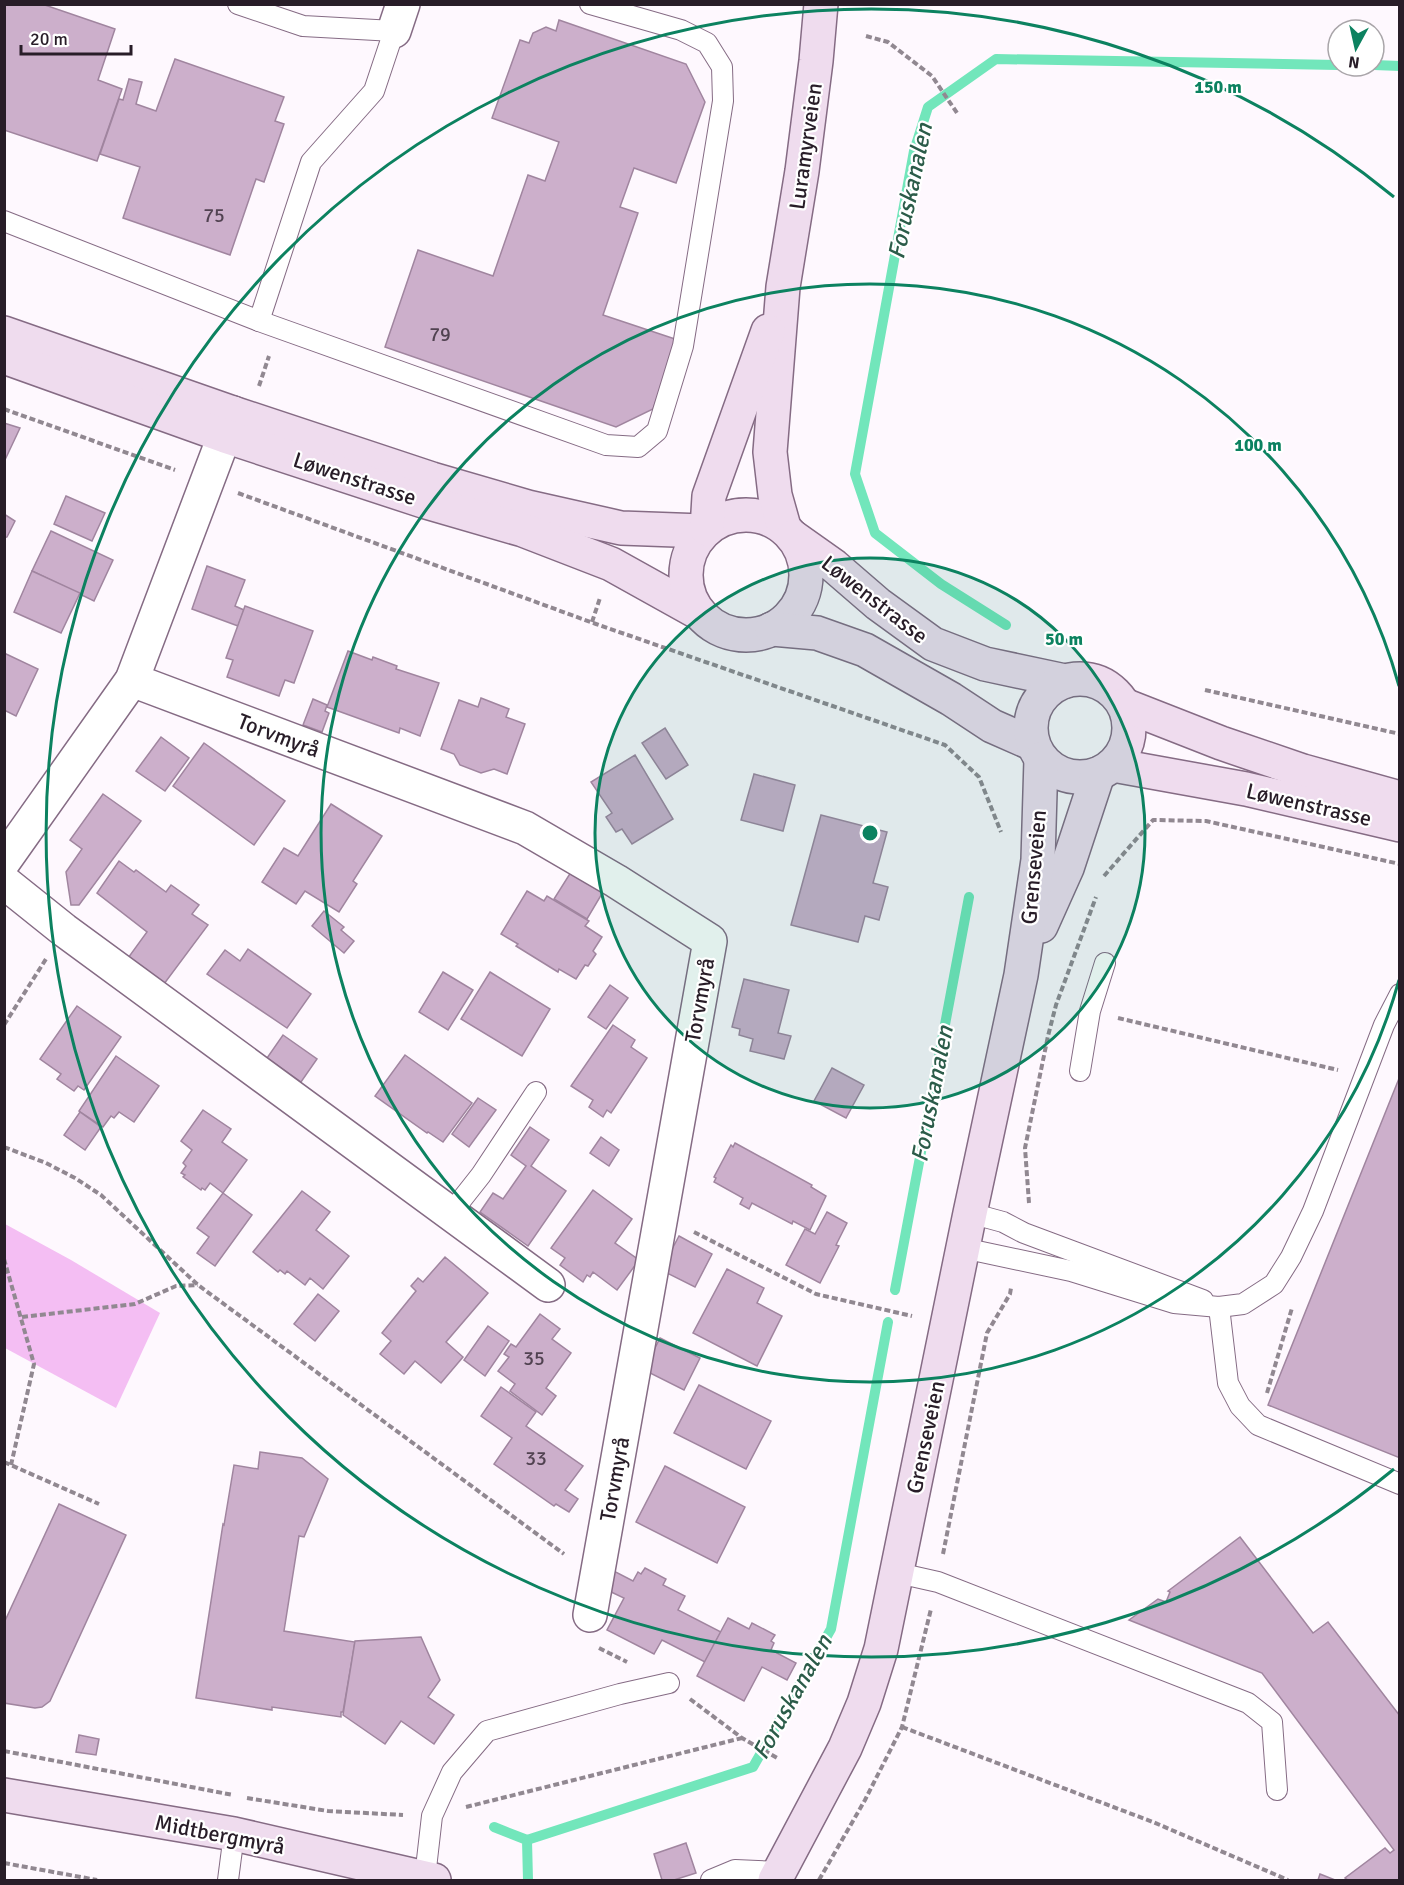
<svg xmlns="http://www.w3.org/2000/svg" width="1404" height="1885" font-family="Signika,sans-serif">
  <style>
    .pitch { fill: #f4bef3 }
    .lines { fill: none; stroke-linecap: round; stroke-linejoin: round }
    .stream { stroke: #72e6bb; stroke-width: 10 }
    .building { fill: #ccafcb; stroke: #a0859f; stroke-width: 1.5 }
    .lane-casing { stroke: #856b84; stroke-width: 22 }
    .street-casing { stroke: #856b84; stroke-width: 36 }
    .secondary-casing { stroke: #856b84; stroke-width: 36 }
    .path { stroke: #918891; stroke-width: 4; stroke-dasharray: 6 3; stroke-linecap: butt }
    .lane { stroke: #fff; stroke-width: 20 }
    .street { stroke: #fff; stroke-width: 33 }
    .secondary { stroke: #efdcee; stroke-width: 33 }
    .ring { fill: none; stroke: #0c8260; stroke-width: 3 }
    .labels { text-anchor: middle; stroke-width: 4.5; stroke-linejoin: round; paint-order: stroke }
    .number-label { font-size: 20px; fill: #514251 }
    .street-label { font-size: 22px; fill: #281d28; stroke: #fff }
    .water-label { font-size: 24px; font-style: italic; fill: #2b5c49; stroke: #fff }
    .centre { fill: #0c8260; stroke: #fff; stroke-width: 3 }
    .ring-label { font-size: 18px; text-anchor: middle; font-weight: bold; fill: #0c8260; stroke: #fff; stroke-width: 4.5; stroke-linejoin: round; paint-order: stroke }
  </style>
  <rect width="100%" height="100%" fill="#fef8fe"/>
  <path class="pitch" d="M5,1224L71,1260L160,1313L116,1408L5,1348Z"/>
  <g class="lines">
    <g class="stream">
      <path d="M1374,65L1400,66"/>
      <path d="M1006,625L941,584L875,533L855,474L914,151L928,107L996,59L1338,65"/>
      <path d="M895,1290L969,897"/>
      <path d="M494,1827L527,1840L528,1880"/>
      <path d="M527,1840L753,1767L831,1629L888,1322"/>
    </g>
  </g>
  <g class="building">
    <path d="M4,4H42L115,29L98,80L122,89L97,161L4,130Z"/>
    <path d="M559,20L686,64L705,102L676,183L634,168L620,207L638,213L603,315L678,340L653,409L616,427L385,347L418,250L493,276L528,175L545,181L559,142L492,118L520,40L529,43L533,33L546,27L556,31Z"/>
    <path d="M175,59L284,97L275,121L284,124L264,182L256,179L230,255L123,218L140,167L100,154L119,99L123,100L129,79L142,82L136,104L156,111Z"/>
    <path d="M4,423L20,428L4,462Z"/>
    <path d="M66,496L105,513L92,541L54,524Z"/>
    <path d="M4,514L15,521L7,537L4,538Z"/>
    <path d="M51,531L113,560L94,601L32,571Z"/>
    <path d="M207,566L245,580L235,606L244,610L238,626L192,609Z"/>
    <path d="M32,571L80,593L61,633L14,612Z"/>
    <path d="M245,606L313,631L294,683L285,680L279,696L227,677L233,660L226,658Z"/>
    <path d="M348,651L372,660L373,657L397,666L396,669L439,683L420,736L400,728L399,733L327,707Z"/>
    <path d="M4,653L38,669L16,716L4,710Z"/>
    <path d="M481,698L509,709L506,717L525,724L507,774L494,769L481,773L460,765L454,754L441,749L459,700L478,707Z"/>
    <path d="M313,699L327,705L325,711L329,713L322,732L303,725Z"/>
    <path d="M665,728L688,765L666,779L642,743Z"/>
    <path d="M161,737L189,758L165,791L136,771Z"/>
    <path d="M204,743L285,801L254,845L173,786Z"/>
    <path d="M635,755L673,819L632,844L622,829L616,832L606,817L612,813L591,782Z"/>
    <path d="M754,774L795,785L783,831L741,820Z"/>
    <path d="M103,794L141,821L79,905H71L66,872L82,849L70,840Z"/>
    <path d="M331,804L382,836L353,881L357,884L339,912L305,891L296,904L262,882L284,848L298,856Z"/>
    <path d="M821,815L887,832L873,883L888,887L879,920L865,916L858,942L791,925Z"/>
    <path d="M119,861L134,872L136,870L166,892L171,885L199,905L192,914L208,925L164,984L128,958L147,932L97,893Z"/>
    <path d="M571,872L603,892L587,919L554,899Z"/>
    <path d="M527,891L544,901L547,896L589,921L585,926L602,937L593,951L596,954L588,966L585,965L576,979L559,969L558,972L516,946L518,944L501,934Z"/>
    <path d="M324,911L344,927L341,930L354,941L344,953L312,926Z"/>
    <path d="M248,949L311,994L287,1028L207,974L225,950L240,961Z"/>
    <path d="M443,972L473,990L448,1030L419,1012Z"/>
    <path d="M490,972L550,1009L522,1056L461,1019Z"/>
    <path d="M744,979L789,990L778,1033L791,1036L784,1059L750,1051L753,1039L739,1035L740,1029L732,1027Z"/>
    <path d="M610,985L628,998L606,1029L588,1017Z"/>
    <path d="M77,1006L121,1037L84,1090L78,1086L74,1091L57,1079L61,1074L40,1059Z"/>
    <path d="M613,1025L635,1040L631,1047L647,1058L611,1113L607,1110L603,1117L589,1107L593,1100L571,1086Z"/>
    <path d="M283,1035L317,1059L301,1082L267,1058Z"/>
    <path d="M405,1055L472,1103L443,1142L428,1132L427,1133L375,1096Z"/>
    <path d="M116,1056L159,1086L134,1122L119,1112L114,1118L111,1116L103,1127L79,1111Z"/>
    <path d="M832,1068L864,1085L846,1118L814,1101Z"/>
    <path d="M1400,1076V1458L1268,1405Z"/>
    <path d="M478,1098L496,1110L469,1147L452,1134Z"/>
    <path d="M203,1110L231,1129L222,1142L247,1160L223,1193L210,1183L205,1190L202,1188L201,1190L183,1177L185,1175L181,1173L186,1166L183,1163L192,1150L181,1141Z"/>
    <path d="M80,1112L101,1127L85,1150L64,1135Z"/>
    <path d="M530,1127L549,1140L531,1166L566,1191L528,1246L480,1212L493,1193L503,1199L526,1166L511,1155Z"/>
    <path d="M601,1137L619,1150L609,1166L590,1153Z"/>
    <path d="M735,1143L812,1185L811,1187L826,1196L810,1230L793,1221L792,1224L752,1203L749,1209L740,1204L743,1198L714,1182L716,1178L714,1177L731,1145L733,1147Z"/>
    <path d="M593,1190L632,1219L615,1243L639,1260L617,1290L593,1272L590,1277L587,1275L583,1282L560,1265L565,1258L551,1248Z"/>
    <path d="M302,1191L330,1212L316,1230L349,1256L323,1289L310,1278L305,1285L287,1271L285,1274L280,1270L278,1272L253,1252Z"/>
    <path d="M223,1193L252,1215L215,1266L197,1253L209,1237L197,1228Z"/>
    <path d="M827,1212L847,1223L836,1245L839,1246L820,1283L786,1265L805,1229L815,1234Z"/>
    <path d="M679,1236L712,1254L695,1287L661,1270Z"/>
    <path d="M445,1257L488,1293L446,1342L463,1357L441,1383L415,1361L404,1374L380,1354L391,1341L382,1333L416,1291L411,1286L418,1278L423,1282Z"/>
    <path d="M727,1269L764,1288L757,1303L782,1316L757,1366L693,1333Z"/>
    <path d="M318,1294L339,1311L315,1341L294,1324Z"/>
    <path d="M540,1314L560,1329L552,1339L571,1353L546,1388L556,1396L542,1415L510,1391L515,1384L498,1371L509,1357L504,1354L511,1344L516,1347Z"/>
    <path d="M488,1326L509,1341L485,1376L464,1360Z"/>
    <path d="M660,1338L700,1358L684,1390L644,1370Z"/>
    <path d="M699,1385L771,1421L746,1469L674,1433Z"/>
    <path d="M501,1387L536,1412L526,1426L583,1466L565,1490L578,1499L569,1512L556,1504L554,1506L494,1464L512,1438L481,1416Z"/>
    <path d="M260,1452L302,1458L328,1479L304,1537L299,1536L284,1631L355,1642L343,1712H341V1717L272,1707V1710L196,1698L223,1524L224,1525L234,1465L258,1469Z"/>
    <path d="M665,1466L745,1507L717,1563L636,1522Z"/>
    <path d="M59,1504L126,1535L50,1701L42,1707L35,1708L4,1703V1623Z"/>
    <path d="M1240,1537L1313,1633L1328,1622L1400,1716V1880H1348L1345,1878L1385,1848L1390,1853L1394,1850L1262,1673L1129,1620L1158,1599L1166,1602L1170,1592L1168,1591Z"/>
    <path d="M645,1568L666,1579L663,1585L685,1596L678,1610L721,1632L705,1662L662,1640L654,1654L607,1630L624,1598L607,1590L612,1570L633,1581L638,1572L641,1574Z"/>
    <path d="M728,1618L749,1629L752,1623L775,1635L771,1641L774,1643L771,1650L796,1663L787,1680L762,1667L744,1701L697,1676Z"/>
    <path d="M421,1637L440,1680L428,1697L454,1715L434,1744L401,1721L385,1744L343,1715L355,1641Z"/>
    <path d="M79,1735L99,1739L96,1755L76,1752Z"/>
    <path d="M686,1843L696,1873L674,1880H662L654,1854Z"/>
    <path d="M1320,1874L1335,1880H1318Z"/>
  </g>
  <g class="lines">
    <defs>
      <g id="lane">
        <path d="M238,4L303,26L394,31L374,91L311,162L259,321"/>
        <path d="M4,221L259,321L606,445L638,447L657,431L683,346L723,101L722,67L707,43L681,30L590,4"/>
        <path d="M1080,1071L1090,1011L1105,963"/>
        <path d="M451,1213L481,1175L536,1092"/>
        <path d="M970,1213L1003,1222L1024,1233L1203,1300"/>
        <path d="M963,1248L1071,1271L1174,1303L1219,1307L1243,1304L1274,1284L1291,1257L1313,1211L1384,1025L1400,994"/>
        <path d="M1219,1307L1228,1383L1240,1406L1258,1425L1400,1484"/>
        <path d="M898,1573L938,1582L1248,1703L1272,1722L1277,1790"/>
        <path d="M425,1877L432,1816L452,1772L487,1731L620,1694L669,1683"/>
        <path d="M228,1880L234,1834"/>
        <path d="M711,1880L735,1870L780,1872"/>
      </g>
      <g id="street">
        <path d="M394,31L403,4"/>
        <path d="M132,680L525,828L616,881L710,941L590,1615"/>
        <path d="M4,861L132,680L233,413"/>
        <path d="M4,882L64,930L548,1285"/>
      </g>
      <g id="secondary">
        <path d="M4,333L233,413L432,479L528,507L621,528L703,531"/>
        <path d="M4,357L225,436L426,502L523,530L611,564L699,613"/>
        <circle cx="746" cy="575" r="60"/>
        <path d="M784,527L775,495L770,452L783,287L802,171L816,61L821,4"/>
        <path d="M707,529L709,496L768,331"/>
        <path d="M793,537L834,566L878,604L933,644L985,664L1065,681"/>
        <path d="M772,629L817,633L865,650L951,699L992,726L1033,744"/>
        <circle cx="1080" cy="728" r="49"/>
        <path d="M1124,705L1221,743L1303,771L1400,798"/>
        <path d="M1113,765L1246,789L1400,825"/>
        <path d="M1041,926L1067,868L1098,774"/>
        <path d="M4,1795L234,1834L434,1880"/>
        <path d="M775,1880L845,1748L864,1703L881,1649L970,1213L1021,975L1038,860L1041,759"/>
      </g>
    </defs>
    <use href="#lane" class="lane-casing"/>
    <use href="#street" class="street-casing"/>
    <use href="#secondary" class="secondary-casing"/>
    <g class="path">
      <path d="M866,36L888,42L932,76L957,113"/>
      <path d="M259,386L269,356"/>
      <path d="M4,409L175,470"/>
      <path d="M238,493L596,624L945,745L979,777L1001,832"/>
      <path d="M592,622L600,598"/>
      <path d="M1205,690L1400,734"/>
      <path d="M1104,876L1153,820L1206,821L1400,864"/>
      <path d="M1118,1018L1338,1070"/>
      <path d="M4,1025L46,959"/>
      <path d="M4,1147L46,1163L75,1178L101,1195L198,1285L564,1554"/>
      <path d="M1029,1203L1025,1148L1048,1036L1056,1005L1096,897"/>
      <path d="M694,1232L816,1294L912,1316"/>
      <path d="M4,1259L34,1364L11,1465"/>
      <path d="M22,1317L135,1304L176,1286L198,1285"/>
      <path d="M1267,1393L1292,1308"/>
      <path d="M4,1462L99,1504"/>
      <path d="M943,1554L987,1333L1010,1294L1011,1288"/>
      <path d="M599,1648L627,1662"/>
      <path d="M690,1699L742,1738L779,1759"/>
      <path d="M902,1727L1153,1822L1288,1880"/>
      <path d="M4,1751L233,1795"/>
      <path d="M247,1798L328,1811L403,1815"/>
      <path d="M466,1807L742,1738"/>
      <path d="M4,1863L97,1880"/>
      <path d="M819,1880L865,1800L902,1727L931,1609"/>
    </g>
    <use href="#lane" class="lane"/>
    <use href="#street" class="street"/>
    <use href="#secondary" class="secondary"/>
  </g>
  <circle cx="870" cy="833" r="275" fill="#0c8260" fill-opacity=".12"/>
  <g class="ring">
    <circle cx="870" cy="833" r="275"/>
    <path d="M1399 980A549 549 0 1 1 1399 686"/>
    <path d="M1394 1469A824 824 0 1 1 1394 197"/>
  </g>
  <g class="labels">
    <g class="number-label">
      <text x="214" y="222">75</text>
      <text x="440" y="341">79</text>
      <text x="534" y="1365">35</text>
      <text x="536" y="1465">33</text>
    </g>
    <g class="street-label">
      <text transform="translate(805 146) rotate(-82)" y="8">Luramyrveien</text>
      <text transform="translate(355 478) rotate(18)" y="8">Løwenstrasse</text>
      <text transform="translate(875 599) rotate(38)" y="8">Løwenstrasse</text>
      <text transform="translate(279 735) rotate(21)" y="8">Torvmyrå</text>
      <text transform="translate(1309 804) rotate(13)" y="8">Løwenstrasse</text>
      <text transform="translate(1033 867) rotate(-85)" y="8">Grenseveien</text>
      <text transform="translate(699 1000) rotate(-80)" y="8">Torvmyrå</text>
      <text transform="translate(925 1437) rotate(-78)" y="8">Grenseveien</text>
      <text transform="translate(614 1479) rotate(-80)" y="8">Torvmyrå</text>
      <text transform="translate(220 1834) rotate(11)" y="8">Midtbergmyrå</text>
    </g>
    <g class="water-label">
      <text transform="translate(910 191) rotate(-78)" y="8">Foruskanalen</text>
      <text transform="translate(932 1094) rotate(-79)" y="8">Foruskanalen</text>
      <text transform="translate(792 1697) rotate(-61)" y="8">Foruskanalen</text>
    </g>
  </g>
  <circle cx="870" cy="833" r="9" class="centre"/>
  <g class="ring-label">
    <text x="1218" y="93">150 m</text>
    <text x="1258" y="451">100 m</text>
    <text x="1064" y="645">50 m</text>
  </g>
  <rect width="1404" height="1885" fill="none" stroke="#281d28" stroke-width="12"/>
  <g transform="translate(1356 48) rotate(188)"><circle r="28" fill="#ffffff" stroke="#a9a5a9" stroke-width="1.5"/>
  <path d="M0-4.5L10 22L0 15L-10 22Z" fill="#0c8260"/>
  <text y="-9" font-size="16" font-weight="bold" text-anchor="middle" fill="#281d28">N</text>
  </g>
  <path d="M21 45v9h110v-9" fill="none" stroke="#281d28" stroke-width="3"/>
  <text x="30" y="45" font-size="18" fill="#281d28" stroke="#ffffff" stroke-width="4.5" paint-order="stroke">20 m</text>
</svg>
